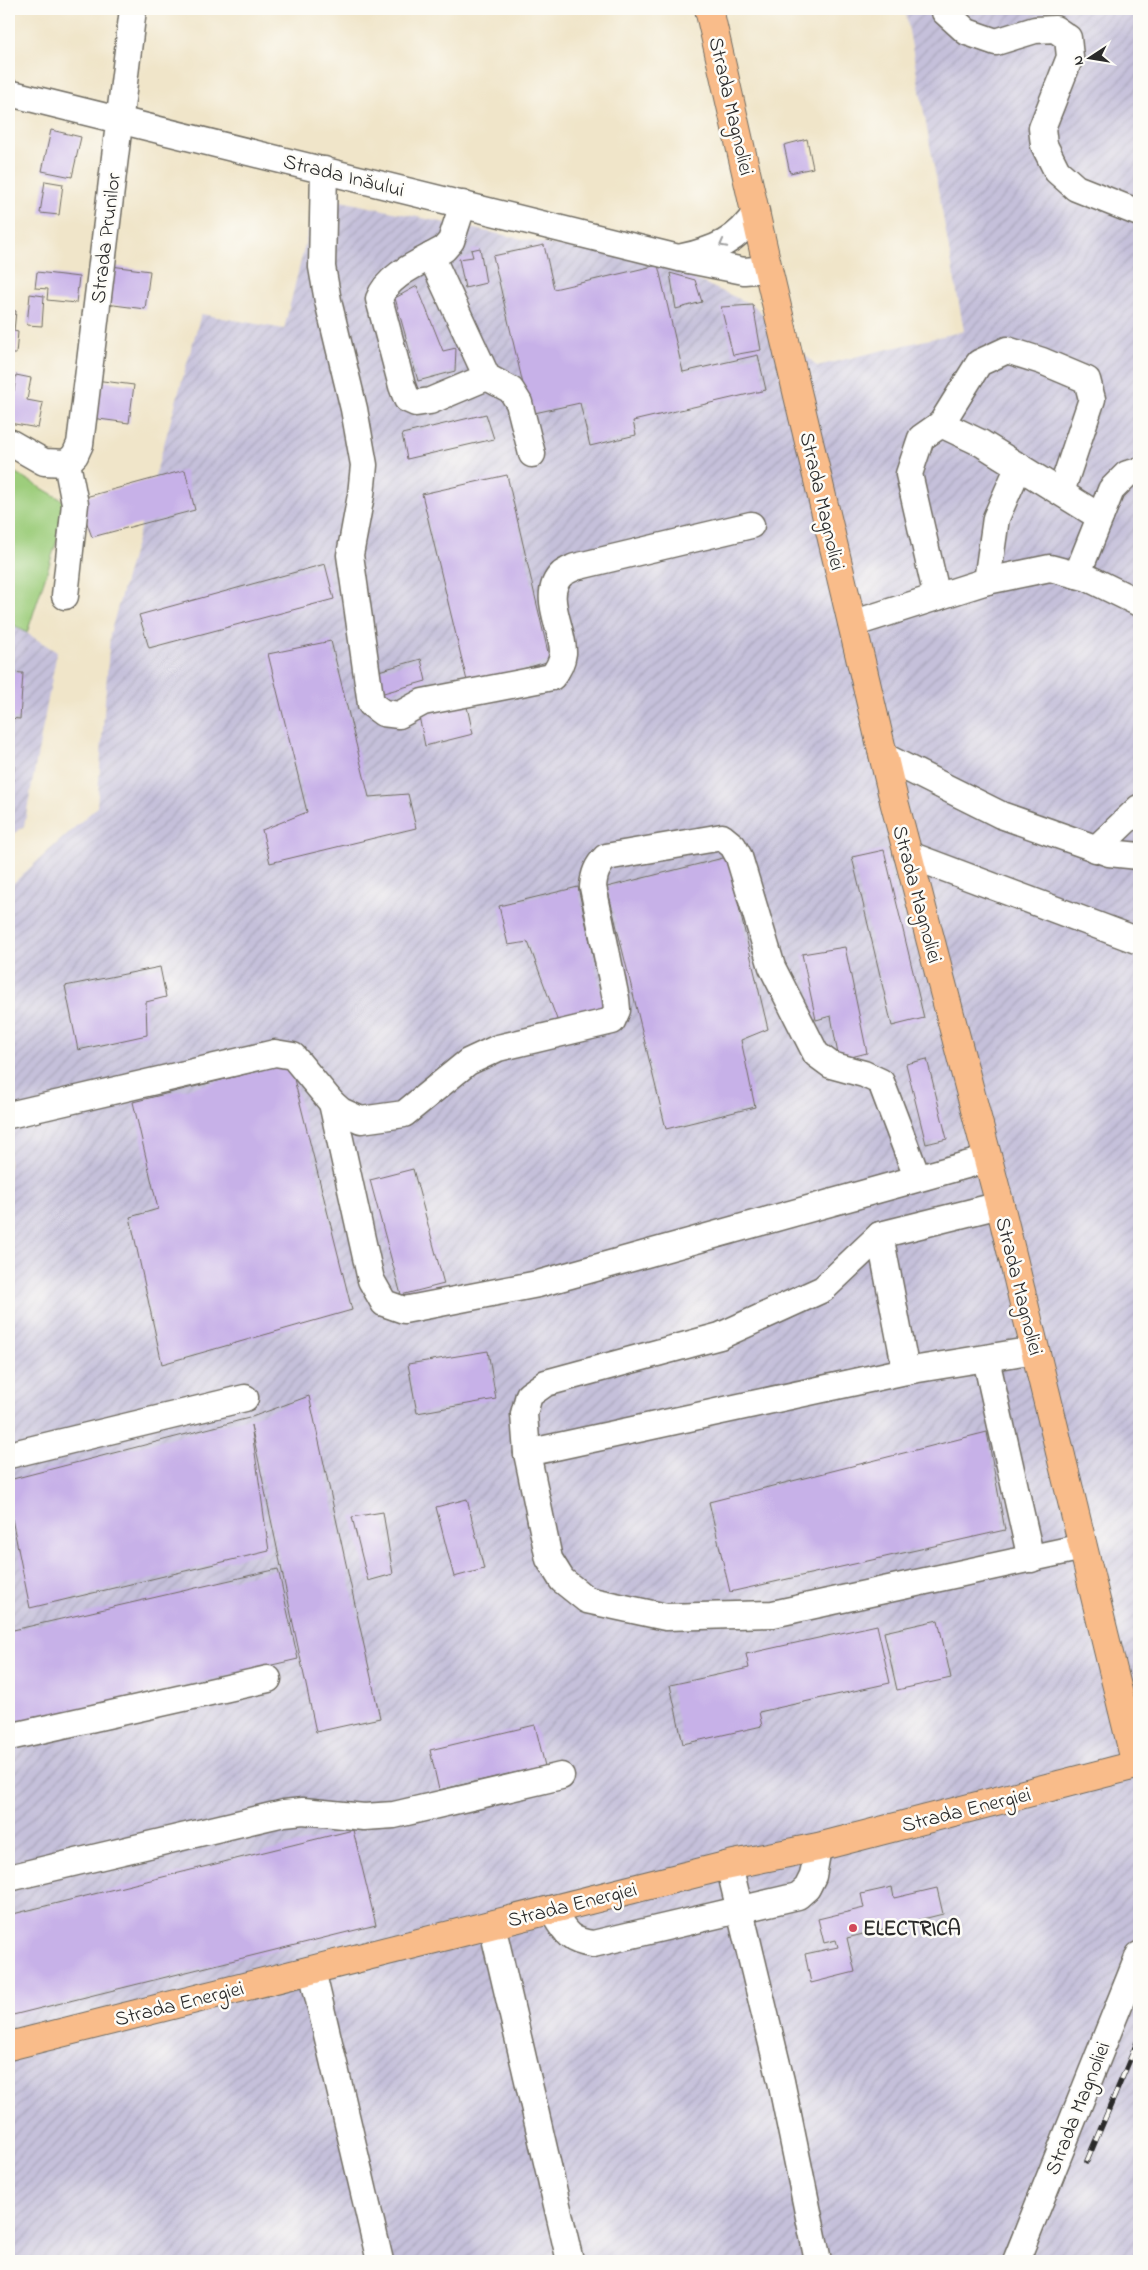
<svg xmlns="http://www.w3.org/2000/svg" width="1148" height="2270" font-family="'Indie Flower',sans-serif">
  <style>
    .industrial { fill: url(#industrial-furrows) }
    .green { fill: #9dcd7c; stroke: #647c54 }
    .building { fill: #c7b1e8 }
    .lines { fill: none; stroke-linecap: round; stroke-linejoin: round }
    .minor-casing { stroke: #706c62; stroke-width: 29 }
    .major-casing { stroke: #706c62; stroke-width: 30 }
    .minor { stroke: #fff; stroke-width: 26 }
    .major { stroke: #f9bc8a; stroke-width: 28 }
    .rail-casing { stroke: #2b2b2b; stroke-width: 5.5 }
    .rail { stroke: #fdfcf7; stroke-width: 4; stroke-dasharray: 11; stroke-linecap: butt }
    .oneway { stroke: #a0a0a0 }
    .poi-dot { fill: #d1495b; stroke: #fdfcf7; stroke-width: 2 }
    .labels { text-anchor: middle; stroke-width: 5; stroke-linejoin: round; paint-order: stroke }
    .street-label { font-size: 21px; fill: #2b2b2b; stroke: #fdfcf7 }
    .poi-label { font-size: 21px; font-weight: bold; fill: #2b2b2b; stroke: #fdfcf7; text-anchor: start }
  </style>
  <defs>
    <pattern id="industrial-furrows" width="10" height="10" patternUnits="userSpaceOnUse" patternTransform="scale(1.25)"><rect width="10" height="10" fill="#c5c0da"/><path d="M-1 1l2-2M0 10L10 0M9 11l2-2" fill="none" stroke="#a9a5bb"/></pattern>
  </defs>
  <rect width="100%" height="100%" fill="#fdfcf7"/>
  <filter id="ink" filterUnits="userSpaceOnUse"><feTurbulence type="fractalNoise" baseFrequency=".02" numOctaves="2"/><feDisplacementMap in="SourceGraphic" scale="10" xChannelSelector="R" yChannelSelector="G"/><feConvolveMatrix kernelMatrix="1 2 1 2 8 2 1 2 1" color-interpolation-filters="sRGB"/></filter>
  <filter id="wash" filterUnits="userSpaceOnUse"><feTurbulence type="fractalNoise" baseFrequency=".0096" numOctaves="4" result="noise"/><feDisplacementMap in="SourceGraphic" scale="20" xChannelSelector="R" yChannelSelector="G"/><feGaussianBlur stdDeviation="1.12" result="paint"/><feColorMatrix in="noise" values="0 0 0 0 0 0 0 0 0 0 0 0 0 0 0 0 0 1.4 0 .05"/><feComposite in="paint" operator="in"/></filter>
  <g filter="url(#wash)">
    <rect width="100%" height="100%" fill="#f0e5c9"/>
    <g class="industrial">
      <path d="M905,9H1139V2261H9V887L97,807L110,634L201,314L284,329L317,196L542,243L647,258L753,305L817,366L964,331Z"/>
      <path d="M9,622L57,652L24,826L9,837Z"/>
    </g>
    <path class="green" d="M9,469L69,504L27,633L9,622Z"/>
    <g id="blocks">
      <g class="building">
        <path d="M51,130L81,137L72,177L42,171Z"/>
        <path d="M807,139L813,168L790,173L784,145Z"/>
        <path d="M45,181L63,184L59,215L40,213Z"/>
        <path d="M544,245L554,289L658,265L683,372L758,355L766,390L633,421L636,435L590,446L580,403L530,414L493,256Z"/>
        <path d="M480,248L486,283L465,288L459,259L473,257L471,250Z"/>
        <path d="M111,266L150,271L145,309L106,304Z"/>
        <path d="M37,272L79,277L76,303L47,300L48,289L35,288Z"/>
        <path d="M670,273L695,280L702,302L676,309Z"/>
        <path d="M417,286L443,351L456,348L455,371L418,381L395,298Z"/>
        <path d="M30,294L44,296L42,326L27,325Z"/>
        <path d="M753,305L761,350L733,355L721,307Z"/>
        <path d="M9,310L16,311L14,331L18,332L16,354H9Z"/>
        <path d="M16,375L31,378L27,400L43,403L38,428L9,423V390L14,391Z"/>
        <path d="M95,380L134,385L129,423L91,418Z"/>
        <path d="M486,414L494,439L407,459L402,434Z"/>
        <path d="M185,470L195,510L92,537L78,499Z"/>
        <path d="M507,475L550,661L468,685L422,494Z"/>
        <path d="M325,564L334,599L149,648L139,615Z"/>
        <path d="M331,641L369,797L408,794L416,828L270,863L262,830L307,812L268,654Z"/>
        <path d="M421,659L426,681L380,694L375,672Z"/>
        <path d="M9,672L23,673L20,719L9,718Z"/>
        <path d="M466,702L473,734L425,746L419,716Z"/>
        <path d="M9,765L14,766L11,812L9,811Z"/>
        <path d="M884,850L924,1018L892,1026L852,857Z"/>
        <path d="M727,857L768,1029L741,1040L755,1107L666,1129L607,887Z"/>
        <path d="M578,887L605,1011L558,1022L528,942L508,945L499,906Z"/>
        <path d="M845,947L867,1053L839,1060L831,1016L816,1020L802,954Z"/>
        <path d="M160,967L166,997L146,1002L147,1035L78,1050L65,986Z"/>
        <path d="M927,1059L947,1139L926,1144L906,1064Z"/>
        <path d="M290,1063L352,1310L162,1364L130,1217L158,1209L133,1102Z"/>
        <path d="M413,1169L444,1284L401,1295L370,1180Z"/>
        <path d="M488,1351L496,1399L417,1413L408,1364Z"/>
        <path d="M309,1396L380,1718L316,1732L251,1425L269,1551L30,1608L11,1514L9,1515V1480L249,1418Z"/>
        <path d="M987,1432L1005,1530L730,1592L709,1502Z"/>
        <path d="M467,1499L484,1569L454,1577L436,1507Z"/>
        <path d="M383,1512L393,1574L368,1581L352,1517Z"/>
        <path d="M278,1569L298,1659L9,1726V1631Z"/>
        <path d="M938,1620L951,1678L897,1690L884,1632Z"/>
        <path d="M877,1625L890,1683L759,1712L762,1726L683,1744L670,1685L749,1668L746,1654Z"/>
        <path d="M535,1725L545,1766L439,1790L430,1750Z"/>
        <path d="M353,1830L376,1925L9,2016V1915Z"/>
        <path d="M892,1887L894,1898L937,1888L943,1914L847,1938L855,1972L811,1983L805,1954L838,1947L836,1940L824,1943L818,1919L864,1908L861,1894Z"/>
      </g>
    </g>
  </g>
  <g filter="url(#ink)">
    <use href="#blocks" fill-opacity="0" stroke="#706c62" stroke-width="1"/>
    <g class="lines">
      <defs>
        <g id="minor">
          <path d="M945,9V12L967,32L996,42L1035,30L1055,29L1068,38L1070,57L1042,128L1044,145L1057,171L1076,188L1139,213"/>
          <path d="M9,93L679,258L744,271L768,269"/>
          <path d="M324,170L322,267L328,301L354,409L364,465L361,495L350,555L371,704L383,713L399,715L423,702L552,677C558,670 562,662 563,653C564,629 540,594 562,574C566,571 571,569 575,567L751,525"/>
          <path d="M463,204L451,241L444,249C422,262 388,274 379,299L402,386L407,399L416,403L430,401L487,377"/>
          <path d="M431,256L487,377L511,390L519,403L532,454"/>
          <path d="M683,257C714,250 738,241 756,212"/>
          <path d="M941,424L979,363L1007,350L1042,361L1087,380L1092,399L1061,492"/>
          <path d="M9,442L44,462L67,463"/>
          <path d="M67,463L75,455L80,444L133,9"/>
          <path d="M1077,575L1111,490L1127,474L1139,471"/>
          <path d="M987,581L996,518L1019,466"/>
          <path d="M65,596L75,504L67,463"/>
          <path d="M937,597L909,474L921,438L941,424L981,443L1100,517"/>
          <path d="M852,624L987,581L1050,568L1088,578L1139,603"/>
          <path d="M883,756L1001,815L1109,853L1139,856"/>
          <path d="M1096,849L1139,808"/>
          <path d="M907,854L1139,941"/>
          <path d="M332,1103L371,1280L384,1303L404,1310L538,1284L988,1159"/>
          <path d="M9,1115L275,1053L293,1056L332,1103L341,1111L361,1120L404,1114L468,1062L498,1048L612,1021L617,1010L616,999L593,887C594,874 597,866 606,857L722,837L733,846L739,857L772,967L816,1054L831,1065L864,1074L881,1082L917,1177"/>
          <path d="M1000,1205L880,1235L823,1289L720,1336L546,1383L529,1395L524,1414L527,1453L549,1559L562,1580L587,1600L666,1617L773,1614L1083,1547"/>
          <path d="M880,1235L906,1371"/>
          <path d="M986,1359L1031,1559"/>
          <path d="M527,1453L906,1371L1035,1350"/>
          <path d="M9,1455L245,1398"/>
          <path d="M9,1737L268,1679"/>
          <path d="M729,1865L781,2081L818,2261"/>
          <path d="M9,1878L284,1813L303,1811L364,1817L394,1815L561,1776"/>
          <path d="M551,1909C564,1930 567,1941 593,1944L798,1896L807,1888L813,1876L818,1847"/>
          <path d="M492,1925L570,2261"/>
          <path d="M312,1970L380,2261"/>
          <path d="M1016,2261L1139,1955"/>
        </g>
        <path id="major" d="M9,2046L729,1865L818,1847L1136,1765L1000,1205L895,805L768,269L709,9"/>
      </defs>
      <use href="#minor" class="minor-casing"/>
      <use href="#major" class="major-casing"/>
      <use href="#minor" class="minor"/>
      <use href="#major" class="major"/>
      <defs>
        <path id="rail" d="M1087,2161L1139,2038"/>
      </defs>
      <use href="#rail" class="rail-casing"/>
      <use href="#rail" class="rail"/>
    </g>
    <defs><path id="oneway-chevron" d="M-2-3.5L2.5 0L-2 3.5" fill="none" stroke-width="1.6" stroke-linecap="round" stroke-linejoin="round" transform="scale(1.25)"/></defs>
    <use class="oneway" href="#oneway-chevron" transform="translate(723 244) rotate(152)"/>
  </g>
  <circle class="poi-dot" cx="853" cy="1928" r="5"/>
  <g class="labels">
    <g class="street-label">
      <text transform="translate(732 106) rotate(77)" y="7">Strada Magnoliei</text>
      <text transform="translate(344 175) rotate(14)" y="7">Strada Inăului</text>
      <text transform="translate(105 238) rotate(-83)" y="7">Strada Prunilor</text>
      <text transform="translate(823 501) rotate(77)" y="7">Strada Magnoliei</text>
      <text transform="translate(918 894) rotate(75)" y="7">Strada Magnoliei</text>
      <text transform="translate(1020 1286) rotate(76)" y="7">Strada Magnoliei</text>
      <text transform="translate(966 1809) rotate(-14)" y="7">Strada Energiei</text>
      <text transform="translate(572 1904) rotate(-14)" y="7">Strada Energiei</text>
      <text transform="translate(179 2003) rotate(-14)" y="7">Strada Energiei</text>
      <text transform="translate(1077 2108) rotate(-68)" y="7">Strada Magnoliei</text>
    </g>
    <g class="poi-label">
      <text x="863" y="1935">ELECTRICA</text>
    </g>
  </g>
  <rect width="1148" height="2270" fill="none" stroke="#fdfcf7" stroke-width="30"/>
  <g transform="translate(1090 58) rotate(258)" stroke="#fdfcf7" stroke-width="4" paint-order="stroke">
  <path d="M0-4L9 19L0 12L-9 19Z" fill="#2b2b2b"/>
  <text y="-8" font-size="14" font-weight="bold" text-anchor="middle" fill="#2b2b2b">N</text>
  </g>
</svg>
